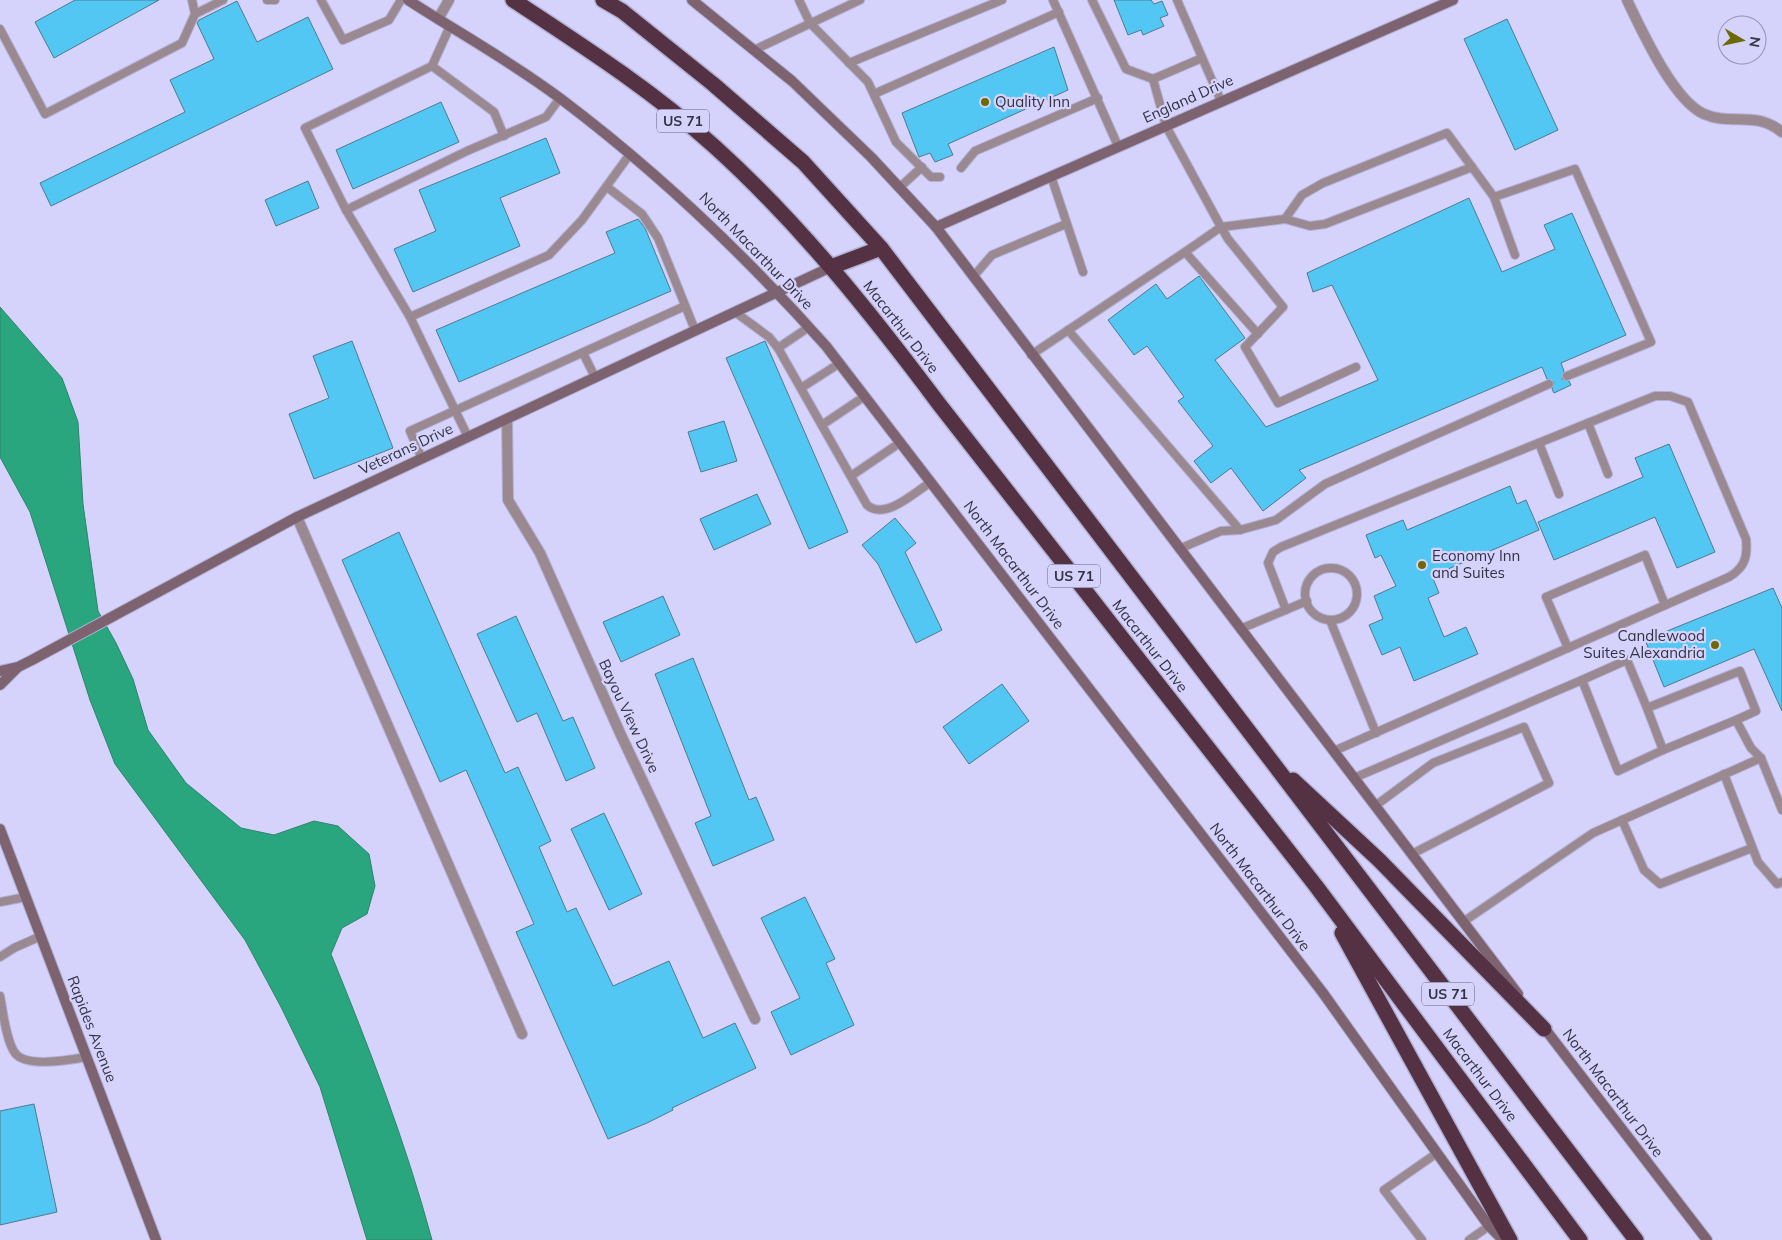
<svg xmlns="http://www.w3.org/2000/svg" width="1782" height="1240" font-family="Mulish,sans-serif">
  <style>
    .water { fill: #2aa67f; stroke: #2d846d }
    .building { fill: #53c7f4; stroke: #4e7a8d }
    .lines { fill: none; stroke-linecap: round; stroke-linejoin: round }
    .lane-casing { stroke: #b2b0d3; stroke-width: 10 }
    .street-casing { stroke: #b2b0d3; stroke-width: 12 }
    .secondary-casing { stroke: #b2b0d3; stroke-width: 12 }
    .highway-casing { stroke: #b2b0d3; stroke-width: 18 }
    .lane { stroke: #9b8992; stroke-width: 8 }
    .street { stroke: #9b8992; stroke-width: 10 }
    .secondary { stroke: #7d6370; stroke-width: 10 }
    .highway { stroke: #543244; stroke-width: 15 }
    .poi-dot { fill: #6d6904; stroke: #d5d3fc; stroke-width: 2 }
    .labels { text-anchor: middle; stroke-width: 4.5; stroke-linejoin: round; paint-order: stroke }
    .shield { fill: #d5d3fc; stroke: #64637a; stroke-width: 1 }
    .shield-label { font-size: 14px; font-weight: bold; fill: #343343 }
    .street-label { font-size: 15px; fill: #343343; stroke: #d5d3fc }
    .poi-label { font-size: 15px; fill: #343343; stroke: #d5d3fc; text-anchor: start }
  </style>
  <rect width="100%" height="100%" fill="#d5d3fc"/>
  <path class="water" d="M0,307L62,378L78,422L83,504L98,611L116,643L133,679L148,730L186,783L241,828L274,835L314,821L338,826L369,854L375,886L367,914L342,928L331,954C369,1047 406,1143 432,1240H367L320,1087L281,1007L245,940L115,764L90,700L30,512L0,457Z"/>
  <g class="building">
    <path d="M75,0H159L54,58L35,22Z"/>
    <path d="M1114,0H1151L1154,4L1162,1L1168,15L1160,18L1164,26L1143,35L1141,30L1128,35Z"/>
    <path d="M237,1L257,42L308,17L333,69L51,206L40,183L185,112L170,80L214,59L197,23L199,20Z"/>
    <path d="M1507,19L1558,130L1515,150L1464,39Z"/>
    <path d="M1054,47L1068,90L948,144L953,155L935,162L930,153L919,157L902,113Z"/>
    <path d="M441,102L459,142L353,189L336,150Z"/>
    <path d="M546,138L560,173L500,198L520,246L413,292L394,249L436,231L419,190Z"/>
    <path d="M308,181L319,208L276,226L265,200Z"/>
    <path d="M1469,198L1502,272L1555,249L1544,225L1572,213L1626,335L1561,363L1564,371L1562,379L1569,381L1571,385L1554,393L1552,389L1554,382L1547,379L1542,367L1299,470L1306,478L1263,511L1231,468L1211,483L1194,461L1213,446L1178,401L1184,397L1147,346L1134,355L1108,320L1156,284L1167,299L1199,276L1245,338L1215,360L1266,427L1378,380L1332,285L1313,292L1307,273Z"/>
    <path d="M638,219L645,228L671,291L459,382L436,330L615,253L606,232Z"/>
    <path d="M352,341L393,448L314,479L289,414L329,398L313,356Z"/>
    <path d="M765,341L848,532L809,549L726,358Z"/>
    <path d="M724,421L737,461L701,472L688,432Z"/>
    <path d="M1669,444L1715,552L1677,568L1655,517L1554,560L1538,522L1643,477L1635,458Z"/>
    <path d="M1510,486L1517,504L1526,500L1539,530L1432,576L1439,593L1428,598L1444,637L1466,627L1478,654L1414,681L1400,647L1382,655L1369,625L1383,619L1374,596L1396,586L1381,555L1375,558L1366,535L1403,520L1407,530Z"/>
    <path d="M757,494L771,524L714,550L700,519Z"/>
    <path d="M895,518L916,543L905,552L942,630L916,643L878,564L862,545Z"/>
    <path d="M399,532L505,773L518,767L551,841L539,847L567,912L576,908L613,986L669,961L703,1038L735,1023L756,1068L672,1108L673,1110L647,1123L608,1139L516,932L534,924L466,770L440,782L342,560Z"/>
    <path d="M1773,588L1782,608V711L1754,649L1664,687L1645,640Z"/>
    <path d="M663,596L680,635L621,662L603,622Z"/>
    <path d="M516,616L563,721L573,717L595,768L566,781L537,713L517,722L477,634Z"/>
    <path d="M693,658L749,800L756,797L774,840L713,866L695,823L711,816L655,674Z"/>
    <path d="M1002,684L1029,721L969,764L943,727Z"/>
    <path d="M604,813L642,894L609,910L571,829Z"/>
    <path d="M805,897L835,959L826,963L854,1025L791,1055L771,1012L800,998L761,918Z"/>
    <path d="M34,1104L57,1212L0,1225V1111Z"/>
  </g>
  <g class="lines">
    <defs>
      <g id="lane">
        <path d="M267,0H275"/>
        <path d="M321,0L343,40L389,20L401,0"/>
        <path d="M799,0L810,23L868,82L896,142L931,177H940"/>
        <path d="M1053,0L1118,146"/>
        <path d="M1092,0L1126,69L1153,79"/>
        <path d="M1177,0L1221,101"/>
        <path d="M195,14L223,0"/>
        <path d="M450,26L432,66L305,128L346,210L410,317L468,437"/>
        <path d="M0,29L45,114L182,43L195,14L192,0"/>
        <path d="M754,50L860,0"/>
        <path d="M1202,58L1153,79L1166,126L1221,227L1228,239L1283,307L1245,347L1278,403L1356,367"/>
        <path d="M849,63L1002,0"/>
        <path d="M432,66L494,112L504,136"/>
        <path d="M874,94L1059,12"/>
        <path d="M961,168L975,151L1098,98"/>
        <path d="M1051,176L1083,272"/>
        <path d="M607,187L642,214L658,238L695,330"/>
        <path d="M899,188L922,167"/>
        <path d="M1494,197L1515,255"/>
        <path d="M346,210L467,151L546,117L560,98"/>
        <path d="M1285,219L1310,226L1325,224L1472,167"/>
        <path d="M973,277L992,255L1066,224"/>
        <path d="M735,312L769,337L778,348L867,505C885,521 915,492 931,482"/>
        <path d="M410,317L549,255L582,220L630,154"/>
        <path d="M1068,330L1240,530L1276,520L1325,484L1549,384"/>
        <path d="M1258,334L1185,252L1221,227L1285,219L1302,195L1323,183L1447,133L1494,197L1575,169L1651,342L1567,376"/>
        <path d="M778,348L809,327"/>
        <path d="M583,353L595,377"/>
        <path d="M1031,355L1185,252"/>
        <path d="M801,388L840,363"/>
        <path d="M1588,423L1608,474"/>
        <path d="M822,425L865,396"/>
        <path d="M1539,443L1559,494"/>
        <path d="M422,459L410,431L685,306"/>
        <path d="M851,476L901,442"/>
        <path d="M1179,549L1221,531L1240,530"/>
        <circle cx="1331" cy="594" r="26"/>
        <path d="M1286,610L1268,563L1273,552L1281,547L1655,396H1670L1688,402L1746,539C1748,558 1744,568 1729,577L1334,751"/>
        <path d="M1330,620L1376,733"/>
        <path d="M1240,629L1307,601"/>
        <path d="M1568,648L1546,597L1645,555L1665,605"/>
        <path d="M1647,708L1627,660L1582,680L1618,771L1663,750"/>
        <path d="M1736,720L1663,750L1647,708L1740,671L1756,711L1736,720L1751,748L1761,758"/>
        <path d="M1724,774L1758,862L1777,884L1782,882"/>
        <path d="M1354,778L1582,680"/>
        <path d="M1375,806L1433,763L1524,727L1549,783L1412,854"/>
        <path d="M1622,820L1644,870L1660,884L1752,848"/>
        <path d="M0,902L26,897"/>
        <path d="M1463,922L1593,833L1761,758L1782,810"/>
        <path d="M0,957L14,948L41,936"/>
        <path d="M0,996C3,1011 6,1041 15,1053C26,1068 70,1060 86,1057"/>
        <path d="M1422,1240L1384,1190L1437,1153"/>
        <path d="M1469,1240L1489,1226"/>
      </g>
      <g id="street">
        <path d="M1627,0C1642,31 1673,100 1704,114C1731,126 1755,110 1782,132"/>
        <path d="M438,19L449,0"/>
        <path d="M507,419L508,500L540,553L620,733L755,1019"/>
        <path d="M297,517L522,1034"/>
      </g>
      <g id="secondary">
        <path d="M408,0C459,33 512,62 561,99C658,172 745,255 826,346L1323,993L1489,1226L1503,1240"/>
        <path d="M692,0L792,81L871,157L936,227L1518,994"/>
        <path d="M936,227L1453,0"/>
        <path d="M0,671L18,667L32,660L297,517L831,267"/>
        <path d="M0,685L17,668"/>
        <path d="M0,829L156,1240"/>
        <path d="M1542,1025L1707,1240"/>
      </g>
      <g id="highway">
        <path d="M513,0C583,46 653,91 715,147C800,224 871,313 939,404L1316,886L1580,1240"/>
        <path d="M603,0L622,11L713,84L803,162L881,248L1636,1240"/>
        <path d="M831,267L881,248"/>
        <path d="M1293,780L1379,860L1544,1029"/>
        <path d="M1342,933L1510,1240"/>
      </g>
    </defs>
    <use href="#lane" class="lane-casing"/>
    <use href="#street" class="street-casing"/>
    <use href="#secondary" class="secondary-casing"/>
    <use href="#highway" class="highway-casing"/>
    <use href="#lane" class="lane"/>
    <use href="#street" class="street"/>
    <use href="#secondary" class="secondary"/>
    <use href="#highway" class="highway"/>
  </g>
  <g class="poi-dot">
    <circle cx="985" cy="102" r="5"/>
    <circle cx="1422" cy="565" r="5"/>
    <circle cx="1715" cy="645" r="5"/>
  </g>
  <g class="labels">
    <g class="shield">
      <rect x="657" y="109.5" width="52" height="23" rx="4"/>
      <rect x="1048" y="564.5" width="52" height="23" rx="4"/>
      <rect x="1422" y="982.5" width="52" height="23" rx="4"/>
    </g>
    <g class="shield-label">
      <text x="683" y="126">US 71</text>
      <text x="1074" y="581">US 71</text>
      <text x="1448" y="999">US 71</text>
    </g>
    <g class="street-label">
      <text transform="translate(1188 99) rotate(-24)" y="5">England Drive</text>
      <text transform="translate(756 251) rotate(46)" y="5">North Macarthur Drive</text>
      <text transform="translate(901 327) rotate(52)" y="5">Macarthur Drive</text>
      <text transform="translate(406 449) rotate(-25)" y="5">Veterans Drive</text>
      <text transform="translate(1014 565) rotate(53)" y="5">North Macarthur Drive</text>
      <text transform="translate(1150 646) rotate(52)" y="5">Macarthur Drive</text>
      <text transform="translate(629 716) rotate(65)" y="5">Bayou View Drive</text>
      <text transform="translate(1260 887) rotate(53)" y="5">North Macarthur Drive</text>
      <text transform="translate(92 1029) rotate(69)" y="5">Rapides Avenue</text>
      <text transform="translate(1480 1075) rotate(53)" y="5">Macarthur Drive</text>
      <text transform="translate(1613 1093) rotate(53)" y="5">North Macarthur Drive</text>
    </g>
    <g class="poi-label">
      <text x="995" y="107">Quality Inn</text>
      <text x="1432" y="561">Economy Inn<tspan x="1432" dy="17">and Suites</tspan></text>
      <text x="1705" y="641" text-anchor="end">Candlewood<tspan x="1705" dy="17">Suites Alexandria</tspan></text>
    </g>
  </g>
  <g transform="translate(1742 40) rotate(99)"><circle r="24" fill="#d5d3fc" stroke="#9593b2"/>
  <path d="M0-4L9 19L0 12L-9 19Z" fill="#6d6904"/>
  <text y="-8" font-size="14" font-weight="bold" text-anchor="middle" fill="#343343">N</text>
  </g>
</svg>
